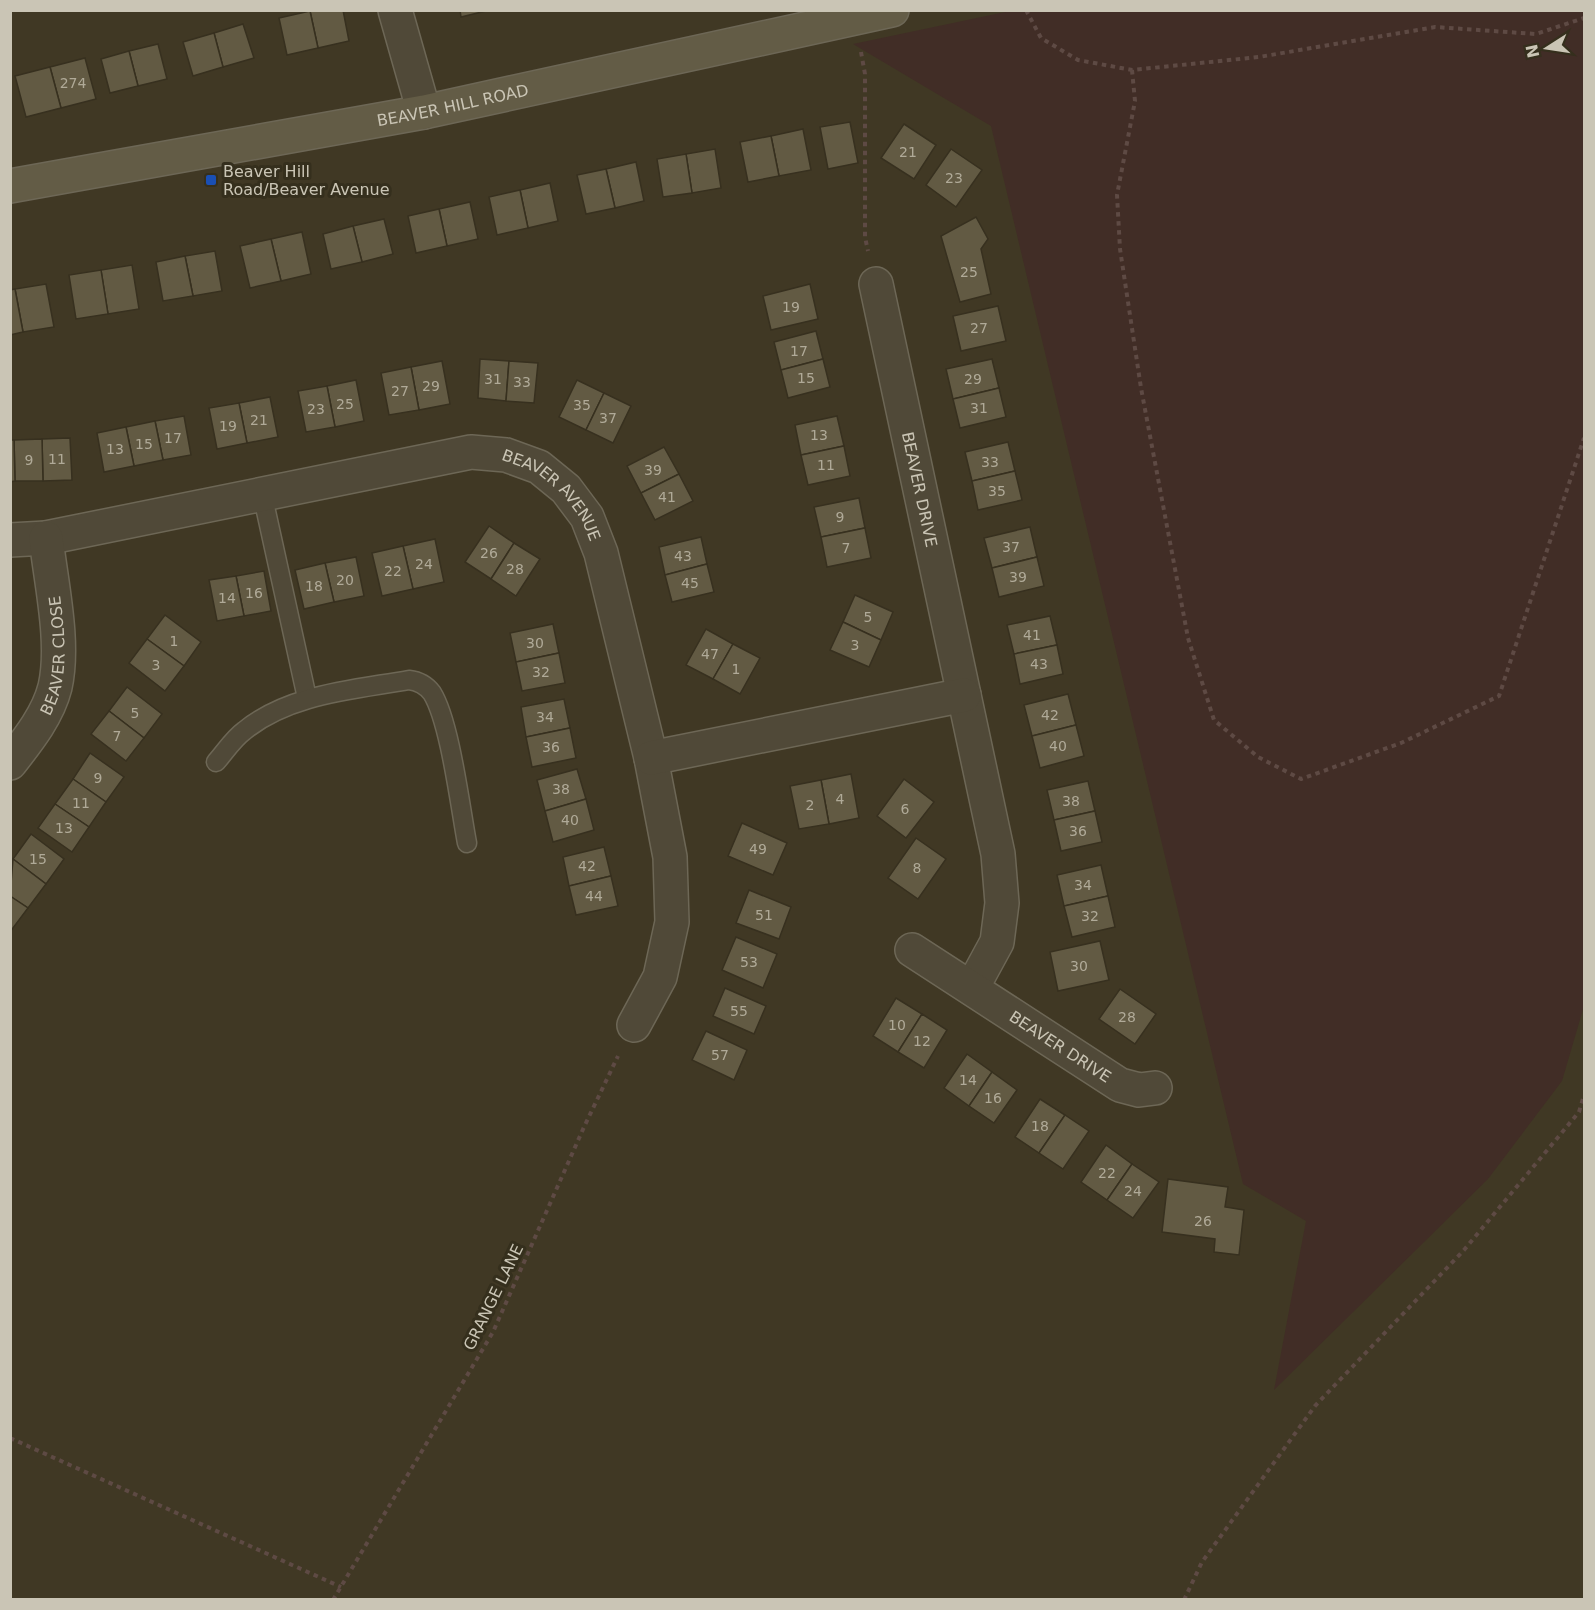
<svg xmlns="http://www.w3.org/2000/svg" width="1595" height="1610" font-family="'DejaVu Sans',sans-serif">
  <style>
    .green { fill: #412d26 }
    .building { fill: #625a43; stroke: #37301f; stroke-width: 1.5 }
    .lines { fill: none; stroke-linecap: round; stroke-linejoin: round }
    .service-casing { stroke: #6d6756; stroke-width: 21 }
    .minor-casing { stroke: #6d6756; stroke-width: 36 }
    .secondary-casing { stroke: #6d6756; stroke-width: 36 }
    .path { stroke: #5e4a44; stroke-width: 4; stroke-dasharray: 4.5 4.5; stroke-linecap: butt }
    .service { stroke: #504938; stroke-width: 18 }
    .minor { stroke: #504938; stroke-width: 33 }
    .secondary { stroke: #635c46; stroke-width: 33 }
    .transit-dot { fill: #1a4fb4; stroke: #352f1d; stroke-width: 2 }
    .labels { text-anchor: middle; stroke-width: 6; stroke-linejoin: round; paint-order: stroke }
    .number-label { font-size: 14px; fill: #b0aa98 }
    .street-label { font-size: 16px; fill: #cac5b5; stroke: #352f1d }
    .poi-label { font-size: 16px; fill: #cac5b5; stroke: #352f1d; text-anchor: start }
  </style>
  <rect width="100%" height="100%" fill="#403824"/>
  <path class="green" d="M1010,11H1584V1006L1562,1081L1488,1179L1274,1390L1306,1221L1243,1184L991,126L853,44Z"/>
  <g class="building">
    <path d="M343,10L349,41L318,48L310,11Z"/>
    <path d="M460,10H490L461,17Z"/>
    <path d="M310,11L318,48L287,55L279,18Z"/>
    <path d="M243,24L254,58L223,67L214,33Z"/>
    <path d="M214,33L223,67L193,76L183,42Z"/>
    <path d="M158,44L167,79L138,86L129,51Z"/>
    <path d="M129,51L138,86L110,93L101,59Z"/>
    <path d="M85,58L96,99L61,108L50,67Z"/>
    <path d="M50,67L61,108L26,117L15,76Z"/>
    <path d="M850,122L858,163L828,169L820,127Z"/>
    <path d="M904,124L936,145L914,179L881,158Z"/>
    <path d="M803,129L811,170L779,176L771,136Z"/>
    <path d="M771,136L779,176L748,182L740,142Z"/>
    <path d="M715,149L721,188L692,193L686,154Z"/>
    <path d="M951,149L982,170L956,207L926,185Z"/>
    <path d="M686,154L692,193L663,197L657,159Z"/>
    <path d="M636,162L644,201L615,208L606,169Z"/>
    <path d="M606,169L615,208L586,214L577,175Z"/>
    <path d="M550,183L558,221L528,228L520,190Z"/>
    <path d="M520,190L528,228L497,235L489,197Z"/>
    <path d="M470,202L478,239L447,246L439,209Z"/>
    <path d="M439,209L447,246L416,253L408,216Z"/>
    <path d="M976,217L988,239L981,249L991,294L960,302L941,236Z"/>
    <path d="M384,219L393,254L362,262L353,226Z"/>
    <path d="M353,226L362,262L331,269L323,234Z"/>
    <path d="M302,232L311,274L281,281L271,239Z"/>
    <path d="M271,239L281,281L250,288L240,246Z"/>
    <path d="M215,251L222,291L193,296L185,256Z"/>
    <path d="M185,256L193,296L163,301L156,262Z"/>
    <path d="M132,265L139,309L108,314L101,270Z"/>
    <path d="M101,270L108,314L76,319L69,275Z"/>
    <path d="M46,284L54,327L23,332L15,289Z"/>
    <path d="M810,284L818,319L771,330L763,296Z"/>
    <path d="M15,289L23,332L10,335V290Z"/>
    <path d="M998,306L1006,341L961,351L953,316Z"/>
    <path d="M816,331L823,359L781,370L774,342Z"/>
    <path d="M480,359L509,361L506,401L478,398Z"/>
    <path d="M823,359L830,387L788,398L781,370Z"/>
    <path d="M992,359L999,388L953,399L946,369Z"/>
    <path d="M442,361L450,404L419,410L411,367Z"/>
    <path d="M509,361L538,363L534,403L506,401Z"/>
    <path d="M411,367L419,410L389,415L381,373Z"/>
    <path d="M356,380L364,421L335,427L327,386Z"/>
    <path d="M577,380L604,393L586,430L559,417Z"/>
    <path d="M327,386L335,427L306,432L298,391Z"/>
    <path d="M999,388L1006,417L960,428L953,399Z"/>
    <path d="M604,393L631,406L613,443L586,430Z"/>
    <path d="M270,397L278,437L247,443L239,403Z"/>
    <path d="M239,403L247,443L217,449L209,408Z"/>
    <path d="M184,416L191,455L163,460L155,421Z"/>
    <path d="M837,416L844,446L801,455L795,425Z"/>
    <path d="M155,421L163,460L134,466L126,427Z"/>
    <path d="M126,427L134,466L104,472L97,433Z"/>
    <path d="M70,438L72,480L43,481L42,439Z"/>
    <path d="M42,439L43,481H15L14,440Z"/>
    <path d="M10,440H14L15,481L10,482Z"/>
    <path d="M1008,442L1015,471L972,481L965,452Z"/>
    <path d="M844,446L850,476L808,485L801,455Z"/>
    <path d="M664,447L679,474L641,493L627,466Z"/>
    <path d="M1015,471L1022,500L978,510L972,481Z"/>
    <path d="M679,474L693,501L655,520L641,493Z"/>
    <path d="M859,498L865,528L821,537L814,507Z"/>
    <path d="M489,526L514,543L491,579L465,562Z"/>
    <path d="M1030,527L1037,557L992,568L984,538Z"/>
    <path d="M865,528L871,558L827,567L821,537Z"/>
    <path d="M701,537L707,564L665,575L659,547Z"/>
    <path d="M435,539L444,582L413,589L403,546Z"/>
    <path d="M514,543L540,559L516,596L491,579Z"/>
    <path d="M403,546L413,589L382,596L372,553Z"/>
    <path d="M356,557L364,596L334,602L325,563Z"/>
    <path d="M1037,557L1044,586L999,597L992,568Z"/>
    <path d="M325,563L334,602L304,609L295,570Z"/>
    <path d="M707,564L714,592L672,602L665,575Z"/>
    <path d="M264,571L271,611L244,616L236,576Z"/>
    <path d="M236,576L244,616L217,621L209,580Z"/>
    <path d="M855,595L893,612L881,640L843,622Z"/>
    <path d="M165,615L201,642L184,666L147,639Z"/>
    <path d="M1050,616L1057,645L1014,654L1007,625Z"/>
    <path d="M843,622L881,640L869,667L830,650Z"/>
    <path d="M553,624L559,653L516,662L510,633Z"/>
    <path d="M706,629L733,644L713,679L686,665Z"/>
    <path d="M147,639L184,666L165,691L129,663Z"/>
    <path d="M733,644L760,658L740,694L713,679Z"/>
    <path d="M1057,645L1063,674L1020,684L1014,654Z"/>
    <path d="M559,653L565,683L522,691L516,662Z"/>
    <path d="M127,687L162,714L144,738L109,711Z"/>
    <path d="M1068,694L1076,725L1032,736L1024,705Z"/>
    <path d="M564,699L570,728L526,737L521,707Z"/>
    <path d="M109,711L144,738L126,761L91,734Z"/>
    <path d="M1076,725L1084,756L1040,768L1032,736Z"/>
    <path d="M570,728L576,758L532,767L526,737Z"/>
    <path d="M90,753L124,777L106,802L73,779Z"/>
    <path d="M577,769L586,799L545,811L537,780Z"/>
    <path d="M851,774L859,818L829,824L821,780Z"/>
    <path d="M73,779L106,802L89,827L55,804Z"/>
    <path d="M904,779L934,802L906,838L877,816Z"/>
    <path d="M821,780L829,824L799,829L790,786Z"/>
    <path d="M1088,781L1095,811L1054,820L1047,790Z"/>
    <path d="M586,799L594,830L553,842L545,811Z"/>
    <path d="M55,804L89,827L72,852L38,828Z"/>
    <path d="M1095,811L1102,842L1061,851L1054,820Z"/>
    <path d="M742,823L787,843L773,875L728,856Z"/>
    <path d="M31,834L64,859L46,884L13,859Z"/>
    <path d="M916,838L946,859L918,899L888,878Z"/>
    <path d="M604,847L611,876L569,886L563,857Z"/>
    <path d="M13,859L46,884L28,908L10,896Z"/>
    <path d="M1101,865L1108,896L1064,906L1057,875Z"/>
    <path d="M611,876L618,906L576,915L569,886Z"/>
    <path d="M749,890L791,907L779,939L736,923Z"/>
    <path d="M10,896L28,908L10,932Z"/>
    <path d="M1108,896L1115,927L1072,937L1064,906Z"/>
    <path d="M736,937L777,954L763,988L722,970Z"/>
    <path d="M1100,941L1109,980L1058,991L1050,952Z"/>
    <path d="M725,988L766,1006L754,1034L713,1016Z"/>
    <path d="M1120,989L1156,1014L1135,1044L1099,1019Z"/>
    <path d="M896,998L922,1014L898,1052L873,1036Z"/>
    <path d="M922,1014L947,1030L924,1068L898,1052Z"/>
    <path d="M706,1031L747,1050L734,1080L692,1060Z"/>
    <path d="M967,1054L992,1072L969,1106L944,1088Z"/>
    <path d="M992,1072L1017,1090L994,1123L969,1106Z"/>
    <path d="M1040,1099L1065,1115L1039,1153L1015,1137Z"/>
    <path d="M1065,1115L1089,1131L1063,1169L1039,1153Z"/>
    <path d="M1106,1145L1132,1164L1107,1200L1081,1182Z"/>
    <path d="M1132,1164L1159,1182L1133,1218L1107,1200Z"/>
    <path d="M1168,1179L1228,1187L1225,1207L1244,1210L1239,1255L1214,1252L1215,1239L1162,1232Z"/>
  </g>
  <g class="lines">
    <defs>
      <g id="service">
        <path d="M262,493L307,698"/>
        <path d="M216,762C225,752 233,739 244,731C289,694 353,690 409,680C418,681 426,685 432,693C450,722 460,806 467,843"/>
      </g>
      <g id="minor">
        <path d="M395,10L424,112"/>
        <path id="s1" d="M876,284L998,854L1002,903L997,942L972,988"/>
        <path id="s2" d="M10,540L46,538L471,452L506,455L539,467L566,489L587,517L601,553L651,758L670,857L672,922L660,977L634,1025"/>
        <path d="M651,758L964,695"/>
        <path id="s3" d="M10,763C28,740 48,715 55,687C65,643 51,583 46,538"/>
        <path id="s4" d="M912,950L1120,1085L1139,1090L1155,1088"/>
      </g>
      <g id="secondary">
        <path id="s5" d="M10,186L424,112L892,10"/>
      </g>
    </defs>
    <use href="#service" class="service-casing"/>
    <use href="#minor" class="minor-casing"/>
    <use href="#secondary" class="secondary-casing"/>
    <g class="path">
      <path d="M1026,10L1041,38L1078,60L1132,70L1259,57L1435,27L1536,34L1584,18"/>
      <path d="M861,52L865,74V237L868,251"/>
      <path d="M1132,70L1135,101L1117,195L1120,249L1141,388L1188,638L1214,720L1258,757L1301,779L1401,743L1499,696L1584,438"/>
      <path d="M10,1438L341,1587"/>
      <path d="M333,1600L493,1332L584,1127L618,1056"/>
      <path d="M1184,1600L1202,1562L1315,1406L1464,1250L1579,1112L1584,1095"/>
    </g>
    <use href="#service" class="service"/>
    <use href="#minor" class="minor"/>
    <use href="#secondary" class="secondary"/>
  </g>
  <rect class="transit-dot" x="205" y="174" width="12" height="12" rx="3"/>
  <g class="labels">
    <g class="number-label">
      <text x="73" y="88">274</text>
      <text x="908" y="157">21</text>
      <text x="954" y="183">23</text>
      <text x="969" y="277">25</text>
      <text x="791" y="312">19</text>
      <text x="979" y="333">27</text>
      <text x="799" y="356">17</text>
      <text x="806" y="383">15</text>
      <text x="493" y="384">31</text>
      <text x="973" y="384">29</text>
      <text x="522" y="387">33</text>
      <text x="431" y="391">29</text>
      <text x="400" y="396">27</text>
      <text x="345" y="409">25</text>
      <text x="582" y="410">35</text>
      <text x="979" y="413">31</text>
      <text x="316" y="414">23</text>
      <text x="608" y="423">37</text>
      <text x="259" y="425">21</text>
      <text x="228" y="431">19</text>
      <text x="819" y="440">13</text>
      <text x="173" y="443">17</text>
      <text x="144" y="449">15</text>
      <text x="115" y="454">13</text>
      <text x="57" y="464">11</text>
      <text x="29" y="465">9</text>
      <text x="990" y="467">33</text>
      <text x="826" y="470">11</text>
      <text x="653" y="475">39</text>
      <text x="997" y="496">35</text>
      <text x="667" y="502">41</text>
      <text x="840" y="522">9</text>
      <text x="1011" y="552">37</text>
      <text x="846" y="553">7</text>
      <text x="489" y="558">26</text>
      <text x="683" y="561">43</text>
      <text x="424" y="569">24</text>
      <text x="515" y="574">28</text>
      <text x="393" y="576">22</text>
      <text x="1018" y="582">39</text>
      <text x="345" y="585">20</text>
      <text x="690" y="588">45</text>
      <text x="314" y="591">18</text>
      <text x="254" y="598">16</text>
      <text x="227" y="603">14</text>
      <text x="868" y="622">5</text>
      <text x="1032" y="640">41</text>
      <text x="174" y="646">1</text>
      <text x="535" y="648">30</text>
      <text x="855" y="650">3</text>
      <text x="710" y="659">47</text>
      <text x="1039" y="669">43</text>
      <text x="156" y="670">3</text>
      <text x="736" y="674">1</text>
      <text x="541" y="677">32</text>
      <text x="135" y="718">5</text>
      <text x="1050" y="720">42</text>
      <text x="545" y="722">34</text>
      <text x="117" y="741">7</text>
      <text x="1058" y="751">40</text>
      <text x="551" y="752">36</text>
      <text x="98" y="783">9</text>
      <text x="561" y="794">38</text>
      <text x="840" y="804">4</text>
      <text x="1071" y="806">38</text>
      <text x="81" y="808">11</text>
      <text x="810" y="810">2</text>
      <text x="905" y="814">6</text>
      <text x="570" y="825">40</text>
      <text x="64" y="833">13</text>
      <text x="1078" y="836">36</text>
      <text x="758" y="854">49</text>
      <text x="38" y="864">15</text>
      <text x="587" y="871">42</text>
      <text x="917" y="873">8</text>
      <text x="1083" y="890">34</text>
      <text x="594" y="901">44</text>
      <text x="764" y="920">51</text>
      <text x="1090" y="921">32</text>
      <text x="749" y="967">53</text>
      <text x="1079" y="971">30</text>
      <text x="739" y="1016">55</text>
      <text x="1127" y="1022">28</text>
      <text x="897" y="1030">10</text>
      <text x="922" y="1046">12</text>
      <text x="720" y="1060">57</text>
      <text x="968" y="1085">14</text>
      <text x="993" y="1103">16</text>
      <text x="1040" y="1131">18</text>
      <text x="1107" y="1178">22</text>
      <text x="1133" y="1196">24</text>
      <text x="1203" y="1226">26</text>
    </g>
    <g class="street-label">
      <text dy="6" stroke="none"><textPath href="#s5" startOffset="450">BEAVER HILL ROAD</textPath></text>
      <text dy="6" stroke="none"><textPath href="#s1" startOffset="210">BEAVER DRIVE</textPath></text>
      <text dy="6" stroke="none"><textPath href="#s2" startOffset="568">BEAVER AVENUE</textPath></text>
      <text dy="6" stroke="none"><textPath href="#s3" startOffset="120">BEAVER CLOSE</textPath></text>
      <text dy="6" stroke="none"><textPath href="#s4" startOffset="177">BEAVER DRIVE</textPath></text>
      <text transform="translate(493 1297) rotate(-64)" y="6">GRANGE LANE</text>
    </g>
    <g class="poi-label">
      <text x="223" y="177">Beaver Hill<tspan x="223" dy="18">Road/Beaver Avenue</tspan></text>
    </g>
  </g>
  <rect width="1595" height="1610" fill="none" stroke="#cac5b5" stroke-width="24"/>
  <g transform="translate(1547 48) rotate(258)" stroke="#352f1d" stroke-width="4.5" paint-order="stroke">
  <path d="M0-4.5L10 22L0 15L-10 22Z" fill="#cac5b5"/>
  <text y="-9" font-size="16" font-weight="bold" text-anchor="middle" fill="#cac5b5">N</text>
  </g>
</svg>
